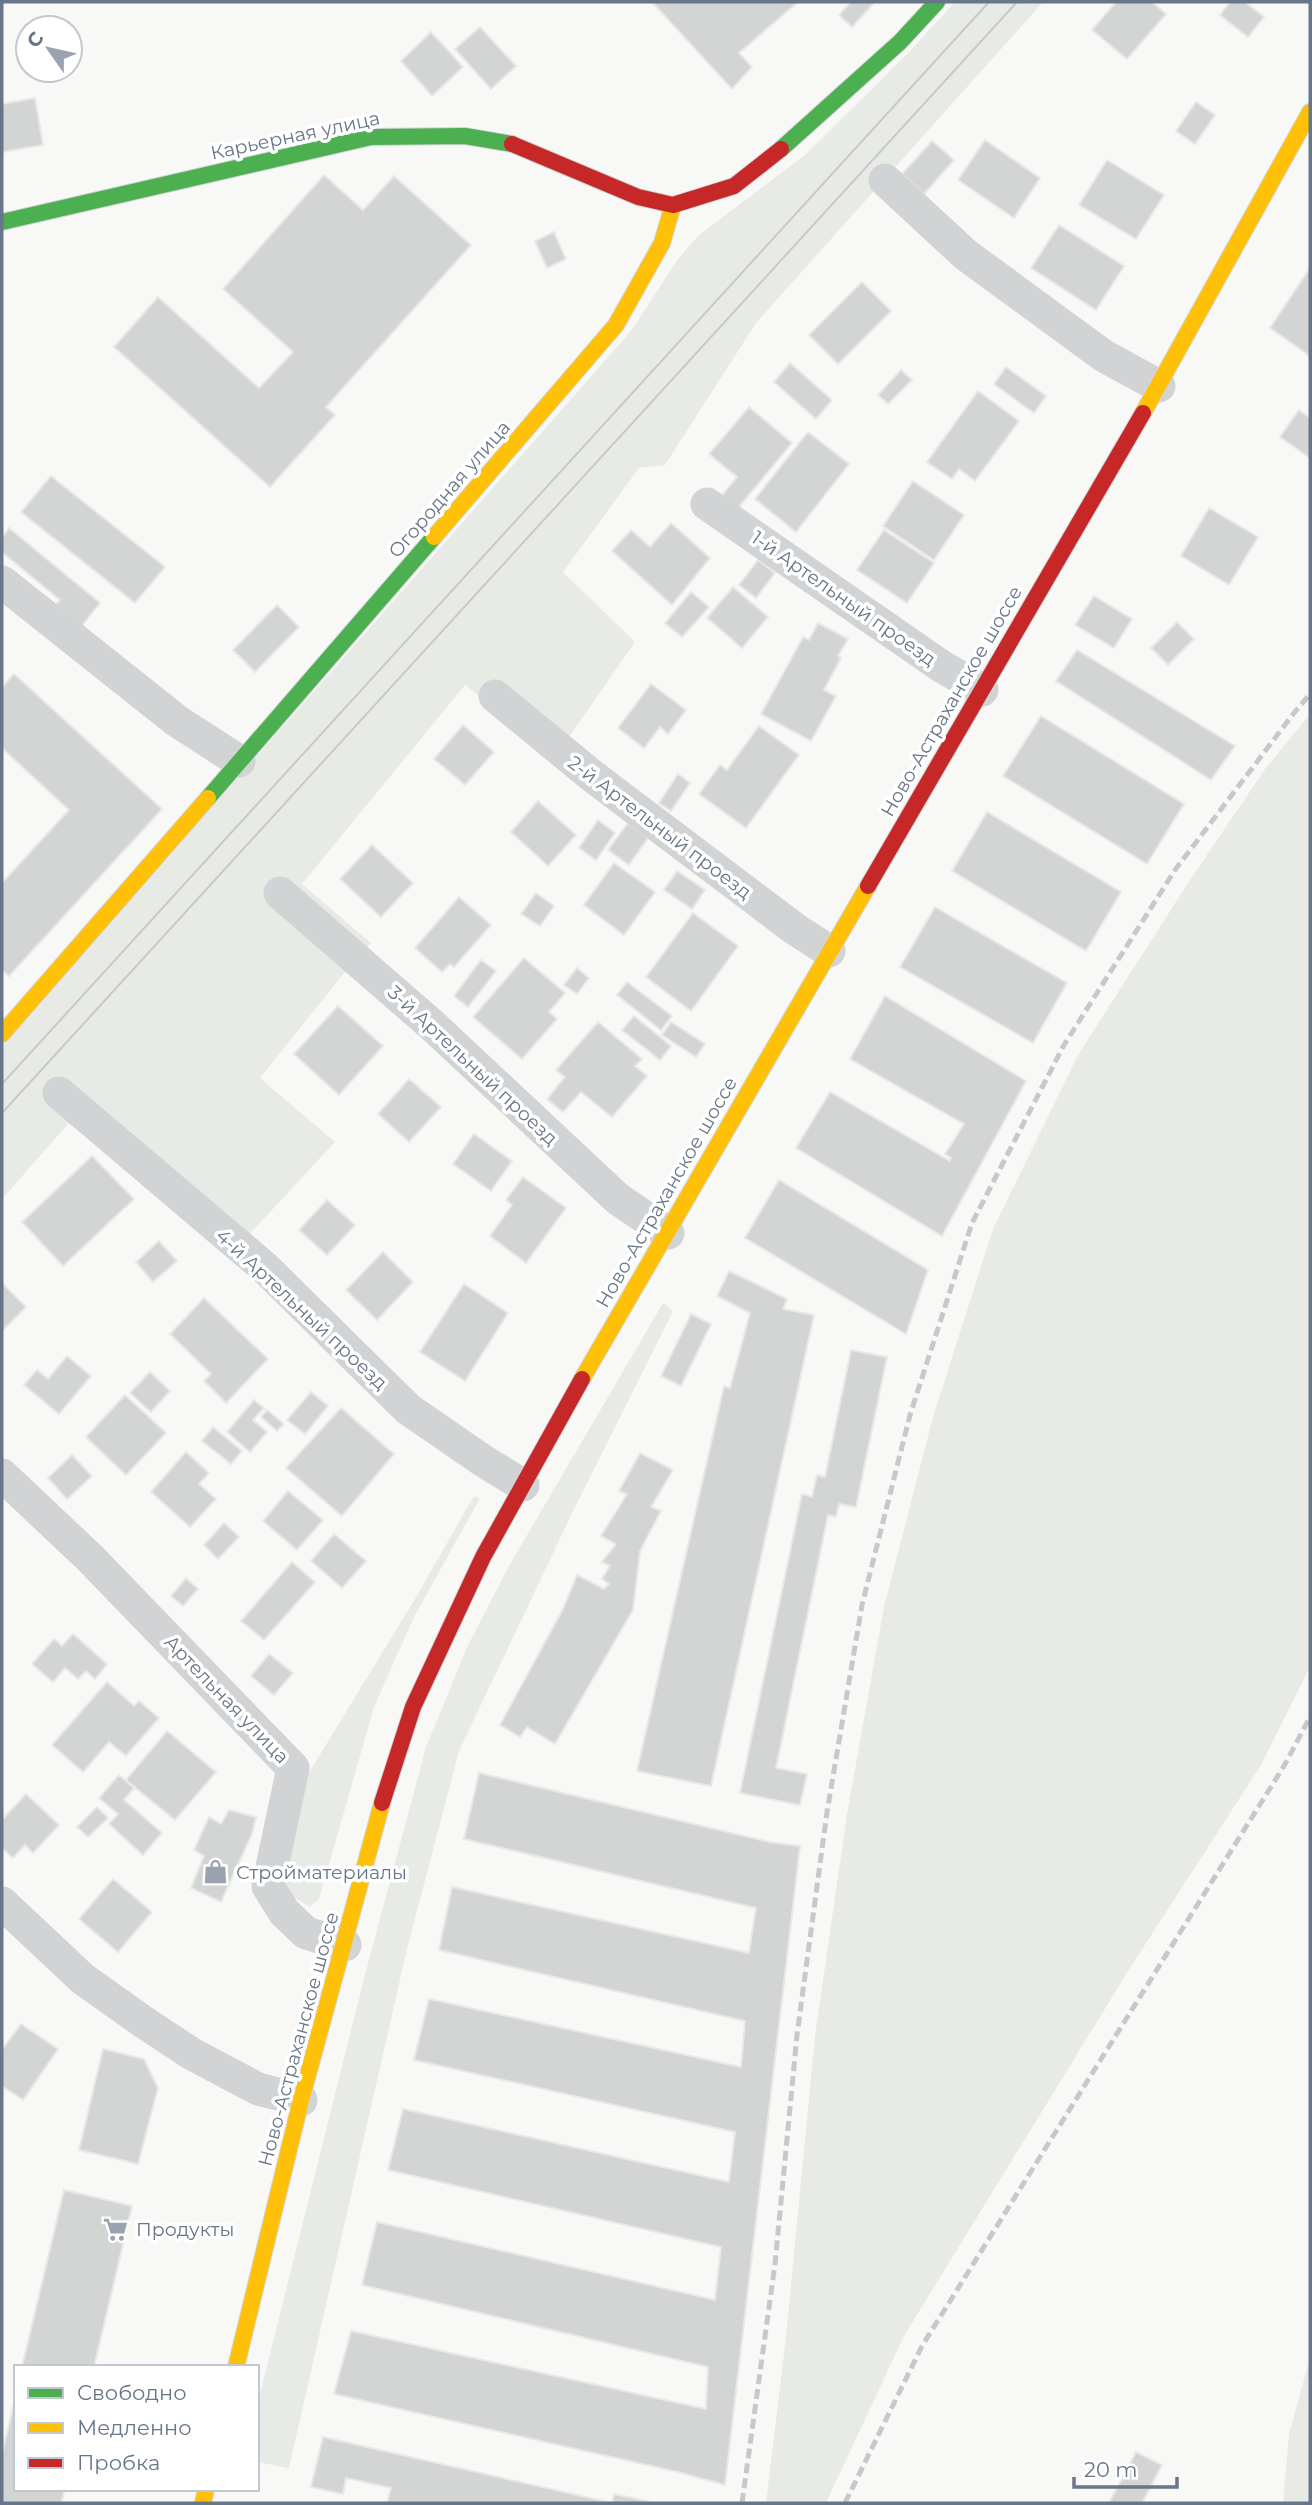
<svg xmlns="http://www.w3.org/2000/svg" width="1312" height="2505" font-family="Montserrat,sans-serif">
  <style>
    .green { fill: #e8ebe5 }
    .building { fill: #d3d4d4; stroke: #e8e8e6; stroke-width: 2 }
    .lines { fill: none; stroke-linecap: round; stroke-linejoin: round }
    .fast-casing { stroke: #d3d5d7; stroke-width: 18 }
    .slow-casing { stroke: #d3d5d7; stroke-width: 18 }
    .jam-casing { stroke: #d3d5d7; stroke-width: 18 }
    .street { stroke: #d2d3d4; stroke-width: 33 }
    .fast { stroke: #4caf50; stroke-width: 16 }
    .slow { stroke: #ffc107; stroke-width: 16 }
    .jam { stroke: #c62828; stroke-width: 16 }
    .tram { stroke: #c8c8ca; stroke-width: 2 }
    .rail { stroke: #c8c8ca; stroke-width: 5; stroke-dasharray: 10 5; stroke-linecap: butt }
    .labels { text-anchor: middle; stroke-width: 7; stroke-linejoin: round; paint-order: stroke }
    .street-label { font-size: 19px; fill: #677689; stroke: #fff }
    .poi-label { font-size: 19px; fill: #677689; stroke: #fff; text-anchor: start }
  </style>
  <rect width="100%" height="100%" fill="#f8f8f7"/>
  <g class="green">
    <path d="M955,2H1043L756,323L665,465L639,468L563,572L635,642L569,737L557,758L465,685L302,884L371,943L349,967L260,1078L335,1142L231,1254L84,1129L68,1124L2,1199V1046L631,331L678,259L699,235L805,155L909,52Z"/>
    <path d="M1310,714V1667L1261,1765L1130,1968L904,2336L826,2503H766L786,2337L815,2036L847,1814L884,1607L933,1417L993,1229L1078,1055L1188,883L1265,769Z"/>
    <path d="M663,1303L673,1311L575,1507L459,1751L407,1949L289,2468L257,2462V2406L366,1971L426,1747L468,1645L509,1566Z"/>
    <path d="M474,1496L480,1498L413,1619L374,1707L319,1899L310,1907L287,1893L278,1871L296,1794L415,1599Z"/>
    <path d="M1310,2358V2503H1283L1289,2434Z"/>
  </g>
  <g class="building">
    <path d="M652,2H798L739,53L752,67L732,89Z"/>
    <path d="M851,2H875L852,27L839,15Z"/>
    <path d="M1116,2H1152L1166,14L1127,59L1092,30Z"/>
    <path d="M1230,2H1245L1264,17L1248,37L1220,15Z"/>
    <path d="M480,27L516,66L491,89L455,49Z"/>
    <path d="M431,32L463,67L432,96L401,61Z"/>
    <path d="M35,98L43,145L2,152V104Z"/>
    <path d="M1196,102L1215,115L1195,144L1176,131Z"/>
    <path d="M985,140L1040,178L1014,218L958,180Z"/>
    <path d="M932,141L954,160L924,194L902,174Z"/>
    <path d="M1107,160L1164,195L1136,239L1079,205Z"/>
    <path d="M324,175L363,210L394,176L471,245L326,407L335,415L270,487L114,347L158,297L259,388L293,352L223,289Z"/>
    <path d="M1059,225L1124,266L1096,310L1031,268Z"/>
    <path d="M554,232L566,259L547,268L535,241Z"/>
    <path d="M1310,268V356L1270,328Z"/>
    <path d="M862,282L891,311L838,364L809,335Z"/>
    <path d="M790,363L832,400L816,419L774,382Z"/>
    <path d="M1006,367L1046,396L1034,413L994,384Z"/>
    <path d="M901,370L912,380L888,404L878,395Z"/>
    <path d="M978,391L1019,421L975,481L959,469L952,479L927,462Z"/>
    <path d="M749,407L792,443L738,508L722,495L737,477L709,454Z"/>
    <path d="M1299,410L1310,418V458L1280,437Z"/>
    <path d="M808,432L849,464L796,532L755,499Z"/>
    <path d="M51,476L165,567L135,603L21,512Z"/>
    <path d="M913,481L964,515L934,560L883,526Z"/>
    <path d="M1209,508L1258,537L1229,585L1181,556Z"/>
    <path d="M671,523L710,558L672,605L612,551L631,530L650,547Z"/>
    <path d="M9,528L100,603L80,628L54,607L60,600L2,552V538Z"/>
    <path d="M884,530L934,563L907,603L857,570Z"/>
    <path d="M758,560L775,573L756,598L739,585Z"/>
    <path d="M733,587L768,617L742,648L707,618Z"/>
    <path d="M691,592L709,607L682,637L665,623Z"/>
    <path d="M1094,596L1132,619L1114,648L1075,625Z"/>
    <path d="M277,605L299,627L255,672L233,650Z"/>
    <path d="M1177,622L1194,639L1168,665L1151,648Z"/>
    <path d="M818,623L848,639L838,656L841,658L824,690L836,696L811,741L761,714L803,637L809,640Z"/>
    <path d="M1077,650L1235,746L1211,780L1056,681Z"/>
    <path d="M14,674L162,809L9,976L2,970V883L69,810L2,748V687Z"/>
    <path d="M651,684L686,710L668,734L660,727L644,748L618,728Z"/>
    <path d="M1041,716L1184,804L1147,864L1003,776Z"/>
    <path d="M463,725L494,752L465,785L434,759Z"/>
    <path d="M759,726L799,755L746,828L699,794L720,765L727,770Z"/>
    <path d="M678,774L690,783L671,811L659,803Z"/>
    <path d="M538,801L576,835L548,866L511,832Z"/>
    <path d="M987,812L1121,892L1086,951L952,871Z"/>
    <path d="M598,820L615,833L596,860L579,848Z"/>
    <path d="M628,823L648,838L629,865L608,850Z"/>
    <path d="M372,845L413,883L381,917L340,879Z"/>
    <path d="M614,863L655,892L624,935L584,905Z"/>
    <path d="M677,871L705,890L692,909L664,890Z"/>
    <path d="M536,893L554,906L540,926L521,914Z"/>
    <path d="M459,897L491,925L454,967L450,964L442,972L415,948Z"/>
    <path d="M935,907L1067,983L1033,1043L900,967Z"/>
    <path d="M693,913L738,946L691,1011L646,977Z"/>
    <path d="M524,958L565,993L549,1012L557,1019L522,1059L473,1017Z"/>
    <path d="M481,960L496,971L468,1007L454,996Z"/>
    <path d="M577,968L589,978L577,994L564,985Z"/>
    <path d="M627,982L672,1016L661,1030L617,995Z"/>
    <path d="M885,996L1026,1081L942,1236L796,1148L830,1092L950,1161L951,1158L945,1154L964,1124L850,1059Z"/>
    <path d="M338,1006L383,1046L339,1095L294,1054Z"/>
    <path d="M634,1016L671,1046L660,1060L622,1030Z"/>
    <path d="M598,1022L642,1059L635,1066L647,1076L612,1117L581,1092L563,1112L547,1099L565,1077L556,1070Z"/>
    <path d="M671,1022L705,1044L696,1057L662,1035Z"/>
    <path d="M409,1079L441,1107L409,1142L378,1114Z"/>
    <path d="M474,1134L512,1161L491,1191L453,1164Z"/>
    <path d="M92,1156L134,1199L63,1266L22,1222Z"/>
    <path d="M523,1177L566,1208L526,1263L490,1236L512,1205L506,1200Z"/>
    <path d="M779,1180L928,1270L906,1334L745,1238Z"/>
    <path d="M327,1200L355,1225L327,1255L299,1230Z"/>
    <path d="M159,1241L177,1261L153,1282L136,1262Z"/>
    <path d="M383,1252L413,1282L377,1320L346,1290Z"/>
    <path d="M729,1271L787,1299L783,1309L814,1315L711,1786L637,1771L724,1386L730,1388L750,1313L717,1296Z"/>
    <path d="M2,1283L26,1307L2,1331Z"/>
    <path d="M464,1284L508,1313L465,1381L420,1352Z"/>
    <path d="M204,1298L268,1359L226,1403L204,1381L211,1374L170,1334Z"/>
    <path d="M691,1314L711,1324L681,1386L661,1376Z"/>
    <path d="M851,1350L887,1357L856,1507L839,1504L836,1517L828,1515L776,1768L807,1774L800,1805L740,1793L802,1494L812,1497L817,1475L825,1477Z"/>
    <path d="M67,1356L91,1376L59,1414L24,1385L37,1370L48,1379Z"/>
    <path d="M150,1372L170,1391L151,1412L130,1393Z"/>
    <path d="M311,1392L328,1406L305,1434L287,1420Z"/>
    <path d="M125,1395L166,1433L126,1475L86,1437Z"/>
    <path d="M254,1400L264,1408L253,1420L267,1432L250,1452L227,1432Z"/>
    <path d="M341,1408L394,1454L342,1516L286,1468Z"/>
    <path d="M267,1410L284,1424L277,1431L261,1417Z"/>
    <path d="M213,1427L242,1451L231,1464L202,1441Z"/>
    <path d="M186,1452L209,1473L199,1484L216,1499L190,1527L151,1492Z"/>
    <path d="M640,1453L673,1470L651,1507L661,1511L640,1551L633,1610L555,1744L527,1727L520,1737L500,1725L563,1609L577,1575L604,1589L609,1584L602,1579L610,1566L602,1562L616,1544L601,1536L627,1494L619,1491Z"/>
    <path d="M72,1455L92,1476L67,1499L48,1478Z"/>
    <path d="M288,1491L323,1520L297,1550L263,1521Z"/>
    <path d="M224,1523L239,1537L218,1559L204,1545Z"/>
    <path d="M334,1534L366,1561L342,1588L311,1561Z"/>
    <path d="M292,1562L315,1582L264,1640L241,1621Z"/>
    <path d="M186,1578L198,1589L183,1606L171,1596Z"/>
    <path d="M73,1634L107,1664L95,1679L86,1671L78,1679L65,1668L53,1682L32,1664L54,1639L62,1646Z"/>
    <path d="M269,1654L293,1673L274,1695L251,1676Z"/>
    <path d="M107,1682L134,1706L139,1701L159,1718L126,1756L109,1742L83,1772L52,1745Z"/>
    <path d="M167,1731L216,1772L175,1820L126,1780Z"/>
    <path d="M479,1773L769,1842L800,1846L725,2485L678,2472L334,2394L351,2331L706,2409L708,2367L362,2285L377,2222L715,2300L721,2247L388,2170L403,2109L729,2182L735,2132L414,2060L429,1999L741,2067L745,2021L439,1950L452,1887L749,1953L756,1908L464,1839Z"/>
    <path d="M119,1775L134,1788L124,1800L162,1833L143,1855L109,1824L118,1814L99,1798Z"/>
    <path d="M26,1794L59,1825L33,1853L25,1845L13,1858L2,1848V1820Z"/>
    <path d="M97,1807L108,1818L88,1837L77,1827Z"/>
    <path d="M229,1810L256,1817L252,1834L221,1902L191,1888L204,1856L194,1850L209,1817L221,1824Z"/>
    <path d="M113,1879L152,1912L118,1952L79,1919Z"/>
    <path d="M21,2024L58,2049L23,2100L2,2086V2050Z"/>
    <path d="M103,2049L144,2059L158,2088L138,2164L79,2150Z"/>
    <path d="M64,2190L132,2206L94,2367H22Z"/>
    <path d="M16,2395V2489H65L61,2503H2V2454Z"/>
    <path d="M323,2437L612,2503L614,2494L655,2503H387L391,2488L346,2478L343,2494L311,2487Z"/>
    <path d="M1136,2452L1162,2465L1142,2503H1109Z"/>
  </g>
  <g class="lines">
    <defs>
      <g id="fast">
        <path d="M781,149L900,42L937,2"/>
        <path d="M2,222L371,137L465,136L512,144"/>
        <path d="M208,798L434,537"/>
      </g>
      <g id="slow">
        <path d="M1143,413L1310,112"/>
        <path d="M434,537L616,325L662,243L673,205"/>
        <path d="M2,1034L208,798"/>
        <path d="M582,1379L868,886"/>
        <path d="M236,2367L301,2100L382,1803"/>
        <path d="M203,2503L206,2489"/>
      </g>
      <g id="jam">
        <path d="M512,144L638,197L673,205L734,186L781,149"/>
        <path d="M868,886L1143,413"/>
        <path d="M382,1803L413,1707L483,1557L582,1379"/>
      </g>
    </defs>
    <use href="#fast" class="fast-casing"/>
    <use href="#slow" class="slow-casing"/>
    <use href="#jam" class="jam-casing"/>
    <g class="street">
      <path d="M885,180L966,255L1104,356L1159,386"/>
      <path d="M707,504L941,666L982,690"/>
      <path d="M2,582L177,721L239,761"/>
      <path d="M495,696L591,775L795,929L829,951"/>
      <path d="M280,893L433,1026L618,1199L668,1233"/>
      <path d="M59,1093L264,1267L408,1409L485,1462L523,1485"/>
      <path d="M2,1475L90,1558L293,1768L268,1886L284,1912L306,1933L345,1945"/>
      <path d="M2,1903L83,1979L142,2021L192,2054L258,2089L301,2100"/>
    </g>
    <use href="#fast" class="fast"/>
    <use href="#slow" class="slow"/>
    <use href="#jam" class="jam"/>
    <g class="tram">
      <path d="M2,1084L989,2"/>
      <path d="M2,1113L1017,2"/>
    </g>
    <g class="rail">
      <path d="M742,2503L775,2264L797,2035L827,1812L862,1605L910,1415L972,1223L1064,1045L1175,870L1294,713L1310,694"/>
      <path d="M845,2503L922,2346L1284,1766L1310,1717"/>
    </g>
  </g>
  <defs>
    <symbol id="shop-bare" viewBox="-9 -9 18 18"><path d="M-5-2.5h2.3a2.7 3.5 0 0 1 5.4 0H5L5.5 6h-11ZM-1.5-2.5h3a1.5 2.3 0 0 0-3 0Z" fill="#9aa4b0" stroke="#fff" stroke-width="2.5" paint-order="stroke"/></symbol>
    <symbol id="supermarket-bare" viewBox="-9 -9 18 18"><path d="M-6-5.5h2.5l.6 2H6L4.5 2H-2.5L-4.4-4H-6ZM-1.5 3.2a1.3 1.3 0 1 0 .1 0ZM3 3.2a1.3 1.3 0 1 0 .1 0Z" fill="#9aa4b0" stroke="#fff" stroke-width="2.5" paint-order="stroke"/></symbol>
  </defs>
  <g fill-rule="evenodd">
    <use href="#shop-bare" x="198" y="1854" width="35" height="35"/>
    <use href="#supermarket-bare" x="98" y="2212" width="35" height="35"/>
  </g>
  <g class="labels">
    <g class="street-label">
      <text transform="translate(295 135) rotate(-12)" y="7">Карьерная улица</text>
      <text transform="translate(449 489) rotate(-49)" y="7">Огородная улица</text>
      <text transform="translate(844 598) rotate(35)" y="7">1-й Артельный проезд</text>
      <text transform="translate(951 701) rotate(-60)" y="7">Ново-Астраханское шоссе</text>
      <text transform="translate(660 827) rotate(37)" y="7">2-й Артельный проезд</text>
      <text transform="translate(473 1065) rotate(43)" y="7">3-й Артельный проезд</text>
      <text transform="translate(666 1192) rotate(-60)" y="7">Ново-Астраханское шоссе</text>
      <text transform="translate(302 1309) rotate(43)" y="7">4-й Артельный проезд</text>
      <text transform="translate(227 1699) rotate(46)" y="7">Артельная улица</text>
      <text transform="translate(298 2039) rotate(-75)" y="7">Ново-Астраханское шоссе</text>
    </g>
    <g class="poi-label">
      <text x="236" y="1879">Стройматериалы</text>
      <text x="136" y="2236">Продукты</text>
    </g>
  </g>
  <rect width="1312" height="2505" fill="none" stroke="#677689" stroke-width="7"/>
  <rect x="14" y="2365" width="245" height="126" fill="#ffffff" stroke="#c2c8d0" stroke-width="2"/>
  <rect x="28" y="2388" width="35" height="10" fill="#4caf50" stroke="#c2c8d0" stroke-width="2"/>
  <text x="77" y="2400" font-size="21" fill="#677689">Свободно</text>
  <rect x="28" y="2423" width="35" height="10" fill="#ffc107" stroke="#c2c8d0" stroke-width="2"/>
  <text x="77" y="2435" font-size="21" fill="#677689">Медленно</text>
  <rect x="28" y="2458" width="35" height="10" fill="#c62828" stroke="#c2c8d0" stroke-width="2"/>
  <text x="77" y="2470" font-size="21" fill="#677689">Пробка</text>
  <g transform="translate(49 49) rotate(304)"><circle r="33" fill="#ffffff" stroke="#c2c8d0" stroke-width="2"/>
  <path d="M0-5L12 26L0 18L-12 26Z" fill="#9aa4b0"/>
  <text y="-10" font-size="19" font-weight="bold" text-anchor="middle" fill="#677689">С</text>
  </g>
  <path d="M1074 2477v10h103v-10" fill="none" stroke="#677689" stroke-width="3.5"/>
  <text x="1084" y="2477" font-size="21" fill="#677689" stroke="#ffffff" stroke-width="5" paint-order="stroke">20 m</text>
</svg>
